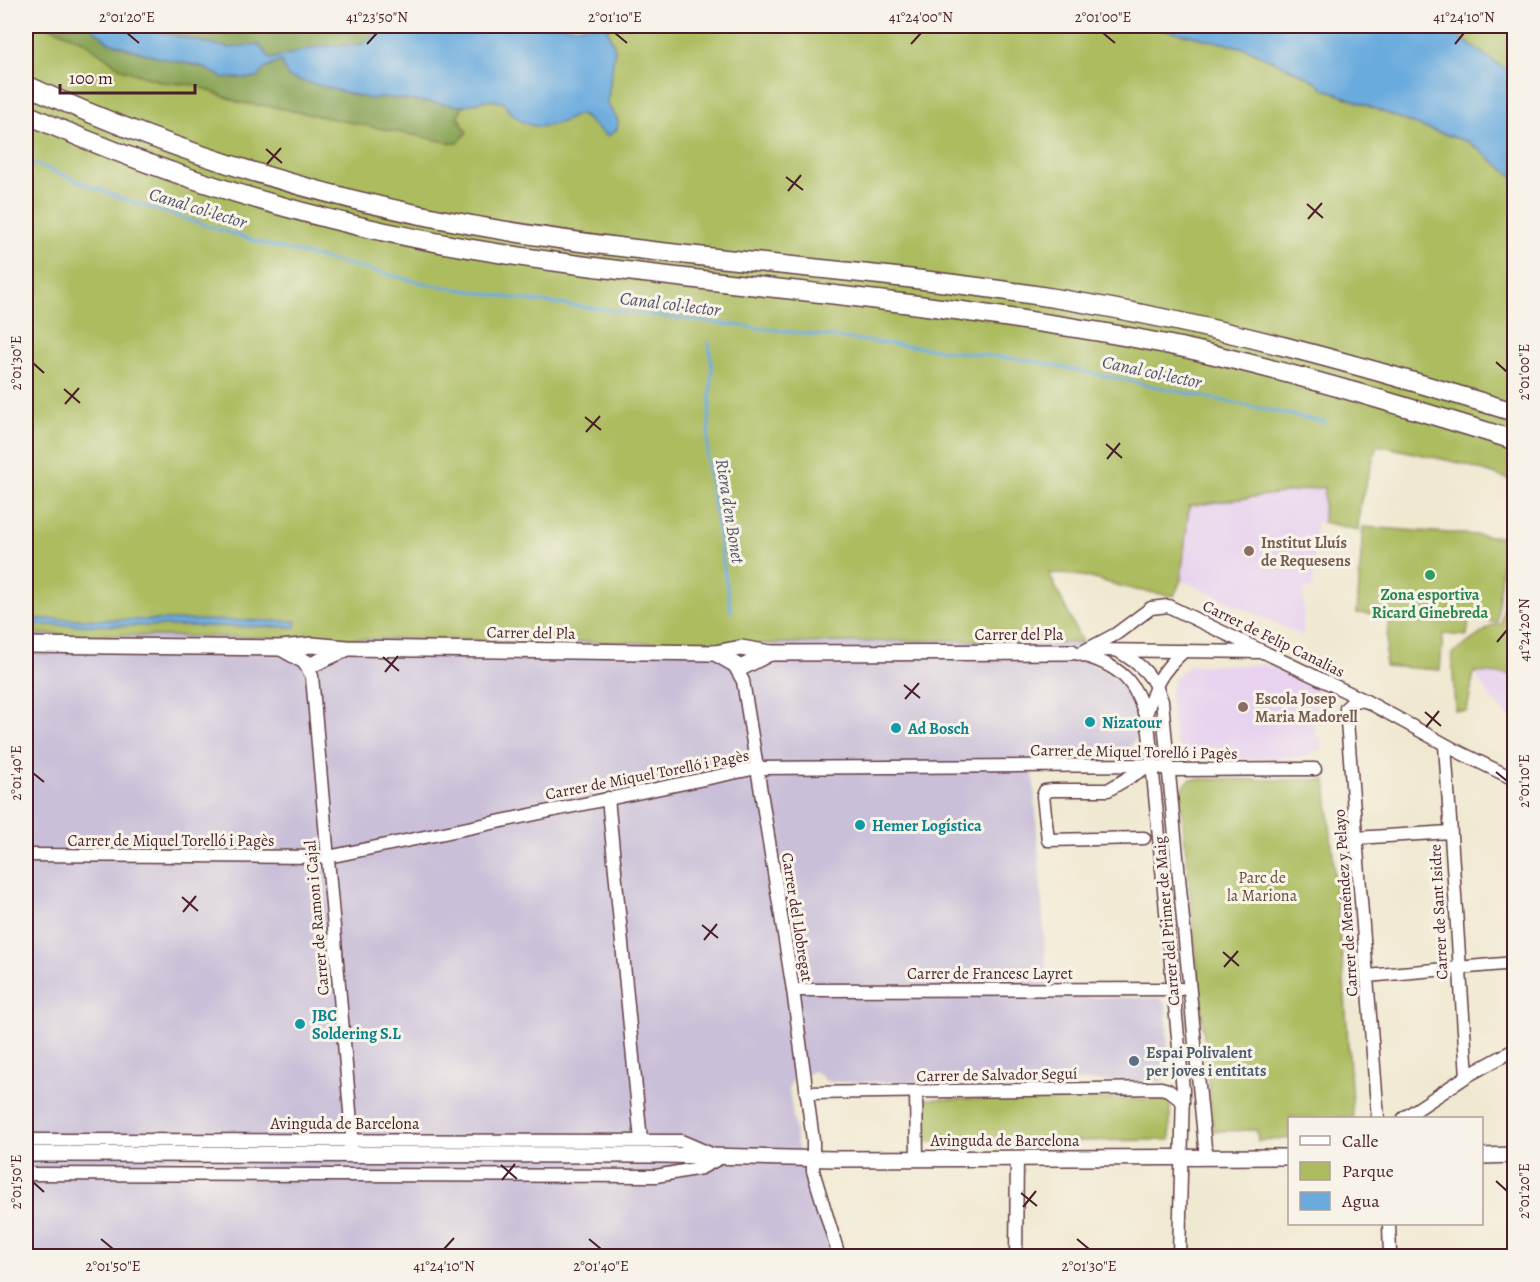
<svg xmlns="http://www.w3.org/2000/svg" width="1540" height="1282" font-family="Alegreya,serif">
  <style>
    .built { fill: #e8d2ef }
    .industrial { fill: #c9bfd8 }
    .green { fill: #acbc5f; stroke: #7b6e45; stroke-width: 1.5 }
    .forest { fill: #89a456; stroke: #6a6240; stroke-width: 1.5 }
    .water { fill: #6aabde; stroke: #5a6584; stroke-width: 1.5 }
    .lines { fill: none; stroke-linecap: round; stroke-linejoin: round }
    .stream { stroke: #6aabde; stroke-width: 3 }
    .minor-casing { stroke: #633d44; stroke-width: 15 }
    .major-casing { stroke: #633d44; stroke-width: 18 }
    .highway-casing { stroke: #633d44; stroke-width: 21 }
    .minor { stroke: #fff; stroke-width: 12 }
    .major { stroke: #fff; stroke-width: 15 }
    .highway { stroke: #fff; stroke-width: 18 }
    .ticks { fill: none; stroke: #4a1f2b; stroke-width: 2 }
    .education-dot { fill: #8d6e63; stroke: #f7f3e8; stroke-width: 2 }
    .leisure-dot { fill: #2e9e5b; stroke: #f7f3e8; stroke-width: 2 }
    .culture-dot { fill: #0f9aa8; stroke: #f7f3e8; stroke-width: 2 }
    .service-dot { fill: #5c6f8a; stroke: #f7f3e8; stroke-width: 2 }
    .labels { text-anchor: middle; stroke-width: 6; stroke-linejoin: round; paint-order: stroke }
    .education-label { font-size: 16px; font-weight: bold; fill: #785e54; stroke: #f7f3e8; text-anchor: start }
    .leisure-label { font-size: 16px; font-weight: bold; fill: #27864d; stroke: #f7f3e8 }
    .street-label { font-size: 16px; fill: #4a1f2b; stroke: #f7f3e8 }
    .culture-label { font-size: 16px; font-weight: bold; fill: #0d838f; stroke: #f7f3e8; text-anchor: start }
    .park-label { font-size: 16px; fill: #674e3b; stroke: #f7f3e8 }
    .service-label { font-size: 16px; font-weight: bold; fill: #4e5e75; stroke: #f7f3e8; text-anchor: start }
    .water-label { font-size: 18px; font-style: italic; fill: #55506a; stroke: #f7f3e8 }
    .neatline { fill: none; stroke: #4a1f2b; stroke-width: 2 }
    .ticks-label { font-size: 15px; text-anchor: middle; fill: #4a1f2b }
  </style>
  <rect width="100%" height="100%" fill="#f7f3e8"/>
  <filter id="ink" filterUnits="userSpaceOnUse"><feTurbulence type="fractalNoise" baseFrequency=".0167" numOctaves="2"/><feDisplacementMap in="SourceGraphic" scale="12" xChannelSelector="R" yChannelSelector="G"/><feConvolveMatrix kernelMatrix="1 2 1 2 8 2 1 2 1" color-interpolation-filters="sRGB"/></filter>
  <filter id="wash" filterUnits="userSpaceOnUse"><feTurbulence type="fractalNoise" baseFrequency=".008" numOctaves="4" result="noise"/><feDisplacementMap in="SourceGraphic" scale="24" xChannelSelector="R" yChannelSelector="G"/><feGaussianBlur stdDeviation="1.35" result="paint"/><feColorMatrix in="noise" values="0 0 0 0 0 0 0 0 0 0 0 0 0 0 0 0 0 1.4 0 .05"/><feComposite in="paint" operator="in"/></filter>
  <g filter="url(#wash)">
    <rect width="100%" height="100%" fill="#f0e9d1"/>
    <g class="built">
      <path d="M1324,487L1323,522H1316L1313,589H1304L1303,636L1181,580L1189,506Z"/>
      <path d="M1190,665H1268L1318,689L1315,695L1317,720L1314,721L1316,738L1321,737L1322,750L1312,751V756L1301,757L1203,761L1187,756L1175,741L1170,693L1176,676Z"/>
      <path d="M1474,672L1514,675V723L1491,699Z"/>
    </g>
    <path class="industrial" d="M26,634L744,644L946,640L1082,643L1092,665L1114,676L1127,689L1138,715V734L1128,751L1032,754L1048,997L1160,998L1166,1005L1169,1073L1161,1081L827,1082L815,1071L793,1079L789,1087L797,1144L832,1256H26Z"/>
    <g class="green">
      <path d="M26,26H48L83,41L122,69L162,82L195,85L241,103L269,106L404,133L462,121L457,116L463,106L486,100L503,102L508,111L580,114C591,121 596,130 608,135L617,129L618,121L607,104L615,49L606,26H1148L1245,48L1308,77L1325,89L1419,126L1469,142L1514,177V481L1460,463L1377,445L1360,504L1358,530L1323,522L1324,487L1189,506L1181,580L1174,596L1136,590L1083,576L1049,573L1082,643L946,640L744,644L26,634Z"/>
      <path d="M1434,26H1514V72L1505,69L1456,35Z"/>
      <path d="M1363,527L1504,537L1497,622L1469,620L1467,636L1443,634L1440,670L1385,666L1389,615L1357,613Z"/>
      <path d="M1514,528V675L1474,672L1467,711L1455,710L1452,654L1493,625L1501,624L1512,529Z"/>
      <path d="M1190,779L1326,780L1344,981L1353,1118H1290L1289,1138L1258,1141L1257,1130L1213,1131L1180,791Z"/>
      <path d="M925,1099H1170V1140L926,1142Z"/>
    </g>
    <g class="forest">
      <path d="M48,26H90C118,55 162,55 198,66C207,69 216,74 224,78L264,69L281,61C307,74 352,104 381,97L463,106L457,116L467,132L458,143H452L269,106L241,103L195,85L162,82L122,69L83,41Z"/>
      <path d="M132,26H414L378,33L361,45L321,46L271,59L258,45L229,48Z"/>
    </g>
    <g class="water">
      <path d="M90,26H132L229,48L258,44L271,59L321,46L361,45L378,33L414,26H606L615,49L607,104L618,121L617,129L608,136C596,130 591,121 580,114C548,129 526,136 503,102L486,100L463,106L381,97L370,99L288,77L281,61L264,69L258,78H224L200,66L160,58L109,42Z"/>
      <path d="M1148,26H1434L1456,35L1505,69L1514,72V177L1469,142L1419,126L1325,89L1308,77L1245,48Z"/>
      <path d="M26,619L296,621V627L26,625Z"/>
    </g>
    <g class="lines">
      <g class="stream">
        <path d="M26,160L120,198L268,245L427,284L518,299L1033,361L1325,422"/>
        <path d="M709,343L712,368L707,461L731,612"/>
      </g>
    </g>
  </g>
  <g filter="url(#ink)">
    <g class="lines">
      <defs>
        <g id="minor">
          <path d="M1091,650L1263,652"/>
          <path d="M1084,651L1116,634L1151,608L1168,606L1366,701L1459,752L1514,779"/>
          <path d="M1072,652C1122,665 1139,681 1149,732L1183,1090L1179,1256"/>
          <path d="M1120,652C1142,665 1154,677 1162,701L1206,1158"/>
          <path d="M304,663L312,676L352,1134L350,1146"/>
          <path d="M735,667L743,681L793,990L813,1140V1171L839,1256"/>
          <path d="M1365,701L1355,700L1346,708L1378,1118"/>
          <path d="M1146,715C1155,685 1160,672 1184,651"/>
          <path d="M1445,745L1467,1076"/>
          <path d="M608,798L641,1141"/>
          <path d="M1144,838L1048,840L1043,796L1045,791L1053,790H1108L1150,765"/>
          <path d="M1356,838L1450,832"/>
          <path d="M26,855L328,857L757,768L1151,765L1170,770L1315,769"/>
          <path d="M1367,976L1514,963"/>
          <path d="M793,990L1181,989"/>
          <path d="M916,1092L917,1158"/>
          <path d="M806,1093L1161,1088L1168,1090L1183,1102"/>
          <path d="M1404,1118L1467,1076L1514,1050"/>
          <path d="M26,1140L681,1141L716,1156"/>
          <path d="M26,1174L656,1176L701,1168L720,1158"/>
          <path d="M1389,1224L1390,1256"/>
          <path d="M1016,1256L1017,1158"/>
        </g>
        <g id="major">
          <path d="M26,645L281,648L312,645L347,648L715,653L741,648L770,653L1072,652"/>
          <path d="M281,648L311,665L344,650"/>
          <path d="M715,653L741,668L770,653"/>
          <path d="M26,1154L664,1155L834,1159L1290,1157"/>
          <path d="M1482,1156L1514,1155"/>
        </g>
        <g id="highway">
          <path d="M26,85C167,150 318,197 472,225C666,260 865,267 1060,299C1214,324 1365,366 1514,412"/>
          <path d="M26,114C167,177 320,223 473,249C638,277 804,288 969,312C1052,324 1137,336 1219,356C1319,380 1416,410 1514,440"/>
        </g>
      </defs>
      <use href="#minor" class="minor-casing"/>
      <use href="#major" class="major-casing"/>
      <use href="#highway" class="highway-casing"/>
      <use href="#minor" class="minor"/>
      <use href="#major" class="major"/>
      <use href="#highway" class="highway"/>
    </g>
  </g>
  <path class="ticks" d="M127,33L139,43M615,33L627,43M1103,33L1115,43M367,44L377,33M911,44L921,33M1455,44L1464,33M266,149L282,163M267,164L281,148M786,177L803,190M788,191L801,175M1307,204L1323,218M1308,219L1322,203M1496,362L1507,372M33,363L44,373M64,389L80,403M65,404L79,388M585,417L601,430M586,432L600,416M1106,444L1122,458M1107,459L1120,443M1497,642L1507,630M383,657L399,671M385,672L398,656M904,685L920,698M905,699L919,683M1425,712L1441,726M1426,727L1439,711M1496,772L1507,781M33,773L44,782M182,897L198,911M183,912L196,896M702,925L718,938M704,940L717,924M1223,952L1239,966M1224,967L1238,951M501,1165L517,1179M502,1180L515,1164M1496,1181L1507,1191M33,1182L44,1192M1021,1193L1037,1206M1023,1207L1036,1191M101,1239L113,1249M589,1239L601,1249M1077,1239L1089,1249M444,1249L454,1238"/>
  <g class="education-dot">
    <circle cx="1249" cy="551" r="6"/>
    <circle cx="1243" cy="707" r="6"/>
  </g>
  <circle class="leisure-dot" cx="1430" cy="575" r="6"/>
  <g class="culture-dot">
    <circle cx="1090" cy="722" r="6"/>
    <circle cx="896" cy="728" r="6"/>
    <circle cx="860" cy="825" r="6"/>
    <circle cx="300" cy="1024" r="6"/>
  </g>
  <circle class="service-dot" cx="1134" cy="1061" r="6"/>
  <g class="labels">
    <g class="education-label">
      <text x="1261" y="548">Institut Lluís<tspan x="1261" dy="18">de Requesens</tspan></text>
      <text x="1255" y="704">Escola Josep<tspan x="1255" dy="18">Maria Madorell</tspan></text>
    </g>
    <g class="leisure-label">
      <text x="1430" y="600">Zona esportiva<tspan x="1430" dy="18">Ricard Ginebreda</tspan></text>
    </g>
    <g class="street-label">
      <text transform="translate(531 632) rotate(1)" y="6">Carrer del Pla</text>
      <text x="1019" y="640">Carrer del Pla</text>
      <text transform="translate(1274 638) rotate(26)" y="6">Carrer de Felip Canalias</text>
      <text transform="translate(1134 751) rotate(1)" y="6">Carrer de Miquel Torelló i Pagès</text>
      <text transform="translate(647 774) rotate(-11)" y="6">Carrer de Miquel Torelló i Pagès</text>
      <text x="171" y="846">Carrer de Miquel Torelló i Pagès</text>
      <text transform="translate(1345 903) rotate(-94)" y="6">Carrer de Menéndez y Pelayo</text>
      <text transform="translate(1438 912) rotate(-93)" y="6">Carrer de Sant Isidre</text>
      <text transform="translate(798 917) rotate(81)" y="6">Carrer del Llobregat</text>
      <text transform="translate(316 918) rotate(-95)" y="6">Carrer de Ramon i Cajal</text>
      <text transform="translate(1166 921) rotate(-95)" y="6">Carrer del Primer de Maig</text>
      <text x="990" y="979">Carrer de Francesc Layret</text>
      <text transform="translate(997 1074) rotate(-1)" y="6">Carrer de Salvador Seguí</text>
      <text x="345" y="1129">Avinguda de Barcelona</text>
      <text x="1005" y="1146">Avinguda de Barcelona</text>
    </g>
    <g class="culture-label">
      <text x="1102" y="728">Nizatour</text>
      <text x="908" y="734">Ad Bosch</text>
      <text x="872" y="831">Hemer Logística</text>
      <text x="312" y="1021">JBC<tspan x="312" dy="18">Soldering S.L</tspan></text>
    </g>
    <g class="park-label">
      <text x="1262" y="883">Parc de<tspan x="1262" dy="18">la Mariona</tspan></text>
    </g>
    <g class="service-label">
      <text x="1146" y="1058">Espai Polivalent<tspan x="1146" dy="18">per joves i entitats</tspan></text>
    </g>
    <g class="water-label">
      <text transform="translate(198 208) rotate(17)" y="6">Canal col·lector</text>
      <text transform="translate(670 304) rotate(7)" y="6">Canal col·lector</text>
      <text transform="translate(1152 372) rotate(12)" y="6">Canal col·lector</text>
      <text transform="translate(730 511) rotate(81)" y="6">Riera d'en Bonet</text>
    </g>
  </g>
  <rect width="1540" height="1282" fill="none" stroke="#f7f3e8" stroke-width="66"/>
  <rect x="1288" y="1117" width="195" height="108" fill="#f7f3e8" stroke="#b29e9c" stroke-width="1.5"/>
  <rect x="1300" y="1136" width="30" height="9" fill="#ffffff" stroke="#b29e9c" stroke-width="1.5"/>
  <text x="1342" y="1147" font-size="18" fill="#4a1f2b">Calle</text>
  <rect x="1300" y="1162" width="30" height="18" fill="#acbc5f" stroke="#b29e9c" stroke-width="1.5"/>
  <text x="1342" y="1177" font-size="18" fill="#4a1f2b">Parque</text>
  <rect x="1300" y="1192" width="30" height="18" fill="#6aabde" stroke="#b29e9c" stroke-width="1.5"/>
  <text x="1342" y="1207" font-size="18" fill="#4a1f2b">Agua</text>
  <path d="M60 84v9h135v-9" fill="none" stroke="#4a1f2b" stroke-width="3"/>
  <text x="69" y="84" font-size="18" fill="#4a1f2b" stroke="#f7f3e8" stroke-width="4.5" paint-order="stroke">100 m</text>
  <rect x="33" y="33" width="1474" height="1216" class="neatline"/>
  <g class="ticks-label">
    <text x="127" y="22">2°01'20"E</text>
    <text x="377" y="22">41°23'50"N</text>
    <text x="615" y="22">2°01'10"E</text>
    <text x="921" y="22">41°24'00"N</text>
    <text x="1103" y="22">2°01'00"E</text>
    <text x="1464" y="22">41°24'10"N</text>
    <text transform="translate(16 363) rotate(-90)" y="5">2°01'30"E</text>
    <text transform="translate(1524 372) rotate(-90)" y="5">2°01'00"E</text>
    <text transform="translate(1524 630) rotate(-90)" y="5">41°24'20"N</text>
    <text transform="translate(16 773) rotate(-90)" y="5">2°01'40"E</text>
    <text transform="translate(1524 781) rotate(-90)" y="5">2°01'10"E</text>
    <text transform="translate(16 1182) rotate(-90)" y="5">2°01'50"E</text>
    <text transform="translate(1524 1191) rotate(-90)" y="5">2°01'20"E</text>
    <text x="113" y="1271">2°01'50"E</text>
    <text x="444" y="1271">41°24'10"N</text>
    <text x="601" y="1271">2°01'40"E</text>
    <text x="1089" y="1271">2°01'30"E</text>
  </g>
</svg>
